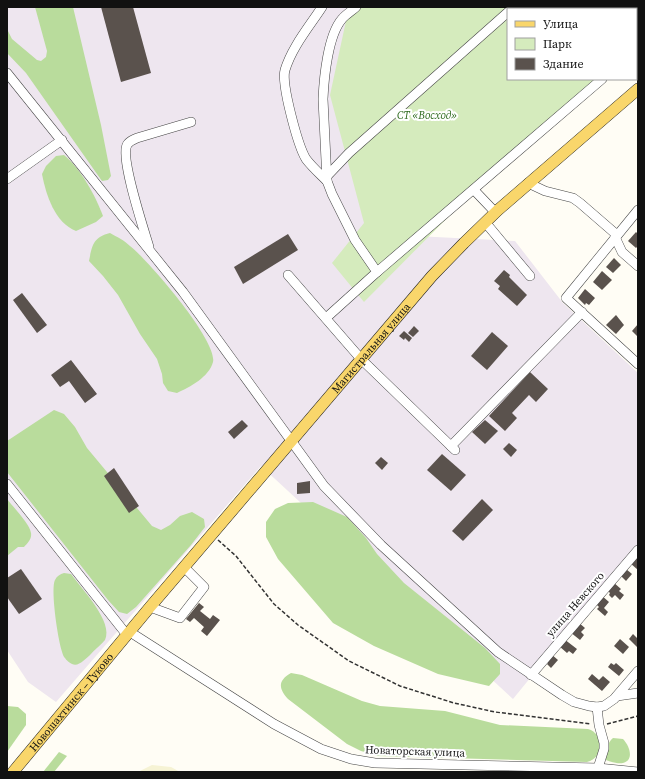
<svg xmlns="http://www.w3.org/2000/svg" width="645" height="779" font-family="'Source Serif 4',serif">
  <style>
    .industrial { fill: #eee6ef }
    .farmland { fill: #f6f3d4 }
    .green { fill: #d5ebbd }
    .forest { fill: #b9dc9c }
    .building { fill: #5a524d }
    .lines { fill: none; stroke-linecap: round; stroke-linejoin: round }
    .minor-casing { stroke: #444; stroke-width: 10 }
    .major-casing { stroke: #222; stroke-width: 12 }
    .path { stroke: #333; stroke-width: 1.5; stroke-dasharray: 4 2; stroke-linecap: butt }
    .minor { stroke: #fff; stroke-width: 9 }
    .major { stroke: #f9d66b; stroke-width: 11 }
    .labels { text-anchor: middle; stroke-width: 4; stroke-linejoin: round; paint-order: stroke }
    .park-label { font-size: 11px; font-style: italic; fill: #2f6b1f; stroke: #fff }
    .street-label { font-size: 11px; fill: #111; stroke: #fff }
  </style>
  <rect width="100%" height="100%" fill="#fffdf5"/>
  <path class="industrial" d="M7,7H366L376,234L515,241L563,303L638,373V546L513,699L261,466L56,702L28,682L7,650Z"/>
  <path class="farmland" d="M152,765L171,767L180,772H138Z"/>
  <path class="green" d="M349,7H638V51L636,53V9H508V79H605L468,197L364,302L332,263L364,223L330,95Z"/>
  <g class="forest">
    <path d="M35,7H73L101,125L111,176L108,180L102,181L97,174L26,73L7,53V29L12,39L37,60L41,61L46,57L47,51Z"/>
    <path d="M64,155C81,169 95,195 103,216L96,222L76,231C55,223 46,195 42,174L46,166L56,156Z"/>
    <path d="M110,233C117,237 124,240 130,246C148,260 218,341 213,362C209,377 190,387 177,393L168,391L163,383L162,374L157,359L140,334L118,295L103,276L89,261C92,246 93,237 110,233Z"/>
    <path d="M54,410L64,414L75,427L87,448L152,526L161,530L170,525L180,516L192,512L204,519L205,527L191,545L136,607L127,614L119,612L108,600L7,472V441Z"/>
    <path d="M7,499C13,507 30,524 31,533C32,539 28,543 24,547H18L7,556Z"/>
    <path d="M313,502L347,517L366,538L377,554L404,583L485,648L500,664V674L489,686L438,674L374,646L333,623L278,559L266,537V522L275,509L288,503Z"/>
    <path d="M64,573L71,574C81,588 114,622 105,640C101,645 94,650 90,655C85,659 79,667 72,664C70,663 66,660 65,658C59,652 50,588 55,580C57,576 60,574 64,573Z"/>
    <path d="M291,673L302,675L362,701L380,706L445,711L500,725L588,729C605,734 604,758 587,762L378,756L361,751L347,744L288,699C279,689 277,681 291,673Z"/>
    <path d="M7,706L18,707L26,714V725L7,752Z"/>
    <path d="M613,738L623,739C629,745 635,760 623,763C618,764 611,762 606,760C605,753 607,743 613,738Z"/>
    <path d="M59,752L67,756L54,772H43Z"/>
  </g>
  <g class="building">
    <path d="M101,7H133L151,73L121,82Z"/>
    <path d="M636,232L638,234V246L636,248L628,241Z"/>
    <path d="M288,234L298,250L243,284L234,267Z"/>
    <path d="M614,258L621,265L613,273L606,267Z"/>
    <path d="M504,270L510,275L509,277L527,295L517,306L498,289L500,286L494,281Z"/>
    <path d="M602,271L612,280L602,290L593,282Z"/>
    <path d="M585,289L595,298L589,305L586,303L585,305L578,298Z"/>
    <path d="M22,293L47,325L37,333L13,300Z"/>
    <path d="M616,315L624,325L616,334L606,325Z"/>
    <path d="M638,324V337L632,331Z"/>
    <path d="M414,326L419,331L413,337L408,333Z"/>
    <path d="M404,331L412,338L409,342L405,338L404,340L399,336Z"/>
    <path d="M492,332L508,346L487,370L471,356Z"/>
    <path d="M71,360L97,394L85,403L69,381L60,387L51,375Z"/>
    <path d="M530,372L548,389L536,402L529,395L512,413L517,418L505,431L489,416Z"/>
    <path d="M242,420L248,426L234,439L228,432Z"/>
    <path d="M485,420L498,431L485,444L472,432Z"/>
    <path d="M509,443L517,450L511,457L503,449Z"/>
    <path d="M442,454L466,475L451,491L427,470Z"/>
    <path d="M381,457L388,463L382,470L375,463Z"/>
    <path d="M114,468L139,506L129,513L104,476Z"/>
    <path d="M310,481V493L297,494V483Z"/>
    <path d="M482,499L493,510L463,541L452,531Z"/>
    <path d="M638,555V570L630,563Z"/>
    <path d="M21,569L42,599L19,614L7,597V578Z"/>
    <path d="M626,569L632,574L626,581L620,575Z"/>
    <path d="M613,582L621,589L619,591L624,595L620,600L615,595L612,598L609,595L610,593L606,589Z"/>
    <path d="M601,595L609,602L604,608L608,612L605,616L597,609L599,607L595,603Z"/>
    <path d="M199,603L204,607L200,611L210,619L213,615L220,620L207,636L201,631L204,627L194,618L190,622L186,619Z"/>
    <path d="M578,622L585,628L581,632L584,635L580,640L570,632Z"/>
    <path d="M633,634L638,639V648L629,639Z"/>
    <path d="M564,639L577,649L573,654L569,651L567,653L559,646Z"/>
    <path d="M620,639L629,647L623,654L614,646Z"/>
    <path d="M551,654L558,660L551,668L547,664L548,663L546,661Z"/>
    <path d="M611,663L614,665L616,663L624,670L619,676L608,667Z"/>
    <path d="M592,674L599,680L603,676L610,682L602,691L588,679Z"/>
  </g>
  <g class="lines">
    <defs>
      <g id="minor">
        <path d="M322,7C309,27 292,47 285,70C281,84 298,146 306,159C312,167 320,174 327,181"/>
        <path d="M636,49L638,47"/>
        <path d="M7,73L183,292L324,486L381,545L498,652L562,695L574,702L589,706L597,707L604,706L614,699L638,671"/>
        <path d="M328,175L349,153L508,12"/>
        <path d="M7,179L62,140"/>
        <path d="M528,183L545,191L573,198L580,203L617,235"/>
        <path d="M474,190L495,212"/>
        <path d="M638,210L566,298L638,364"/>
        <path d="M485,222L530,276"/>
        <path d="M615,237L622,252L638,266"/>
        <path d="M149,247C144,230 120,158 127,145C129,141 133,140 137,138L191,122"/>
        <path d="M377,272L602,79"/>
        <path d="M288,275L361,359L455,450"/>
        <path d="M326,318L377,272L355,240L332,194L327,181L323,99C324,77 328,35 342,19C346,14 352,11 356,7"/>
        <path d="M451,446L582,312"/>
        <path d="M7,484L127,635"/>
        <path d="M150,607L180,618L204,587L184,567"/>
        <path d="M130,632L274,724L321,749L351,759L375,763L598,768L638,772"/>
        <path d="M531,675L638,550"/>
        <path d="M617,696L638,693"/>
        <path d="M597,707L599,725L604,743V749L598,768"/>
      </g>
      <g id="major">
        <path id="s1" d="M13,772L150,607L432,276L464,243L498,210L638,89"/>
      </g>
    </defs>
    <use href="#minor" class="minor-casing"/>
    <use href="#major" class="major-casing"/>
    <g class="path">
      <path d="M218,540L236,556L274,604L298,625L349,661L400,686L454,703L495,712L591,724"/>
      <path d="M607,724L638,716"/>
    </g>
    <use href="#minor" class="minor"/>
    <use href="#major" class="major"/>
  </g>
  <g class="labels">
    <g class="park-label">
      <text x="427" y="119">СТ «Восход»</text>
    </g>
    <g class="street-label">
      <text dy="4" stroke="none"><textPath href="#s1" startOffset="555">Магистральная улица</textPath></text>
      <text transform="translate(575 604) rotate(-49)" y="4">улица Невского</text>
      <text dy="4" stroke="none"><textPath href="#s1" startOffset="91">Новошахтинск – Гуково</textPath></text>
      <text transform="translate(415 751) rotate(2)" y="4">Новаторская улица</text>
    </g>
  </g>
  <rect width="645" height="779" fill="none" stroke="#111111" stroke-width="16"/>
  <rect x="507" y="8" width="130" height="72" fill="#ffffff" stroke="#a0a0a0"/>
  <rect x="515" y="21" width="20" height="6" fill="#f9d66b" stroke="#a0a0a0"/>
  <text x="543" y="28" font-size="12" fill="#111111">Улица</text>
  <rect x="515" y="38" width="20" height="12" fill="#d5ebbd" stroke="#a0a0a0"/>
  <text x="543" y="48" font-size="12" fill="#111111">Парк</text>
  <rect x="515" y="58" width="20" height="12" fill="#5a524d" stroke="#a0a0a0"/>
  <text x="543" y="68" font-size="12" fill="#111111">Здание</text>
</svg>
